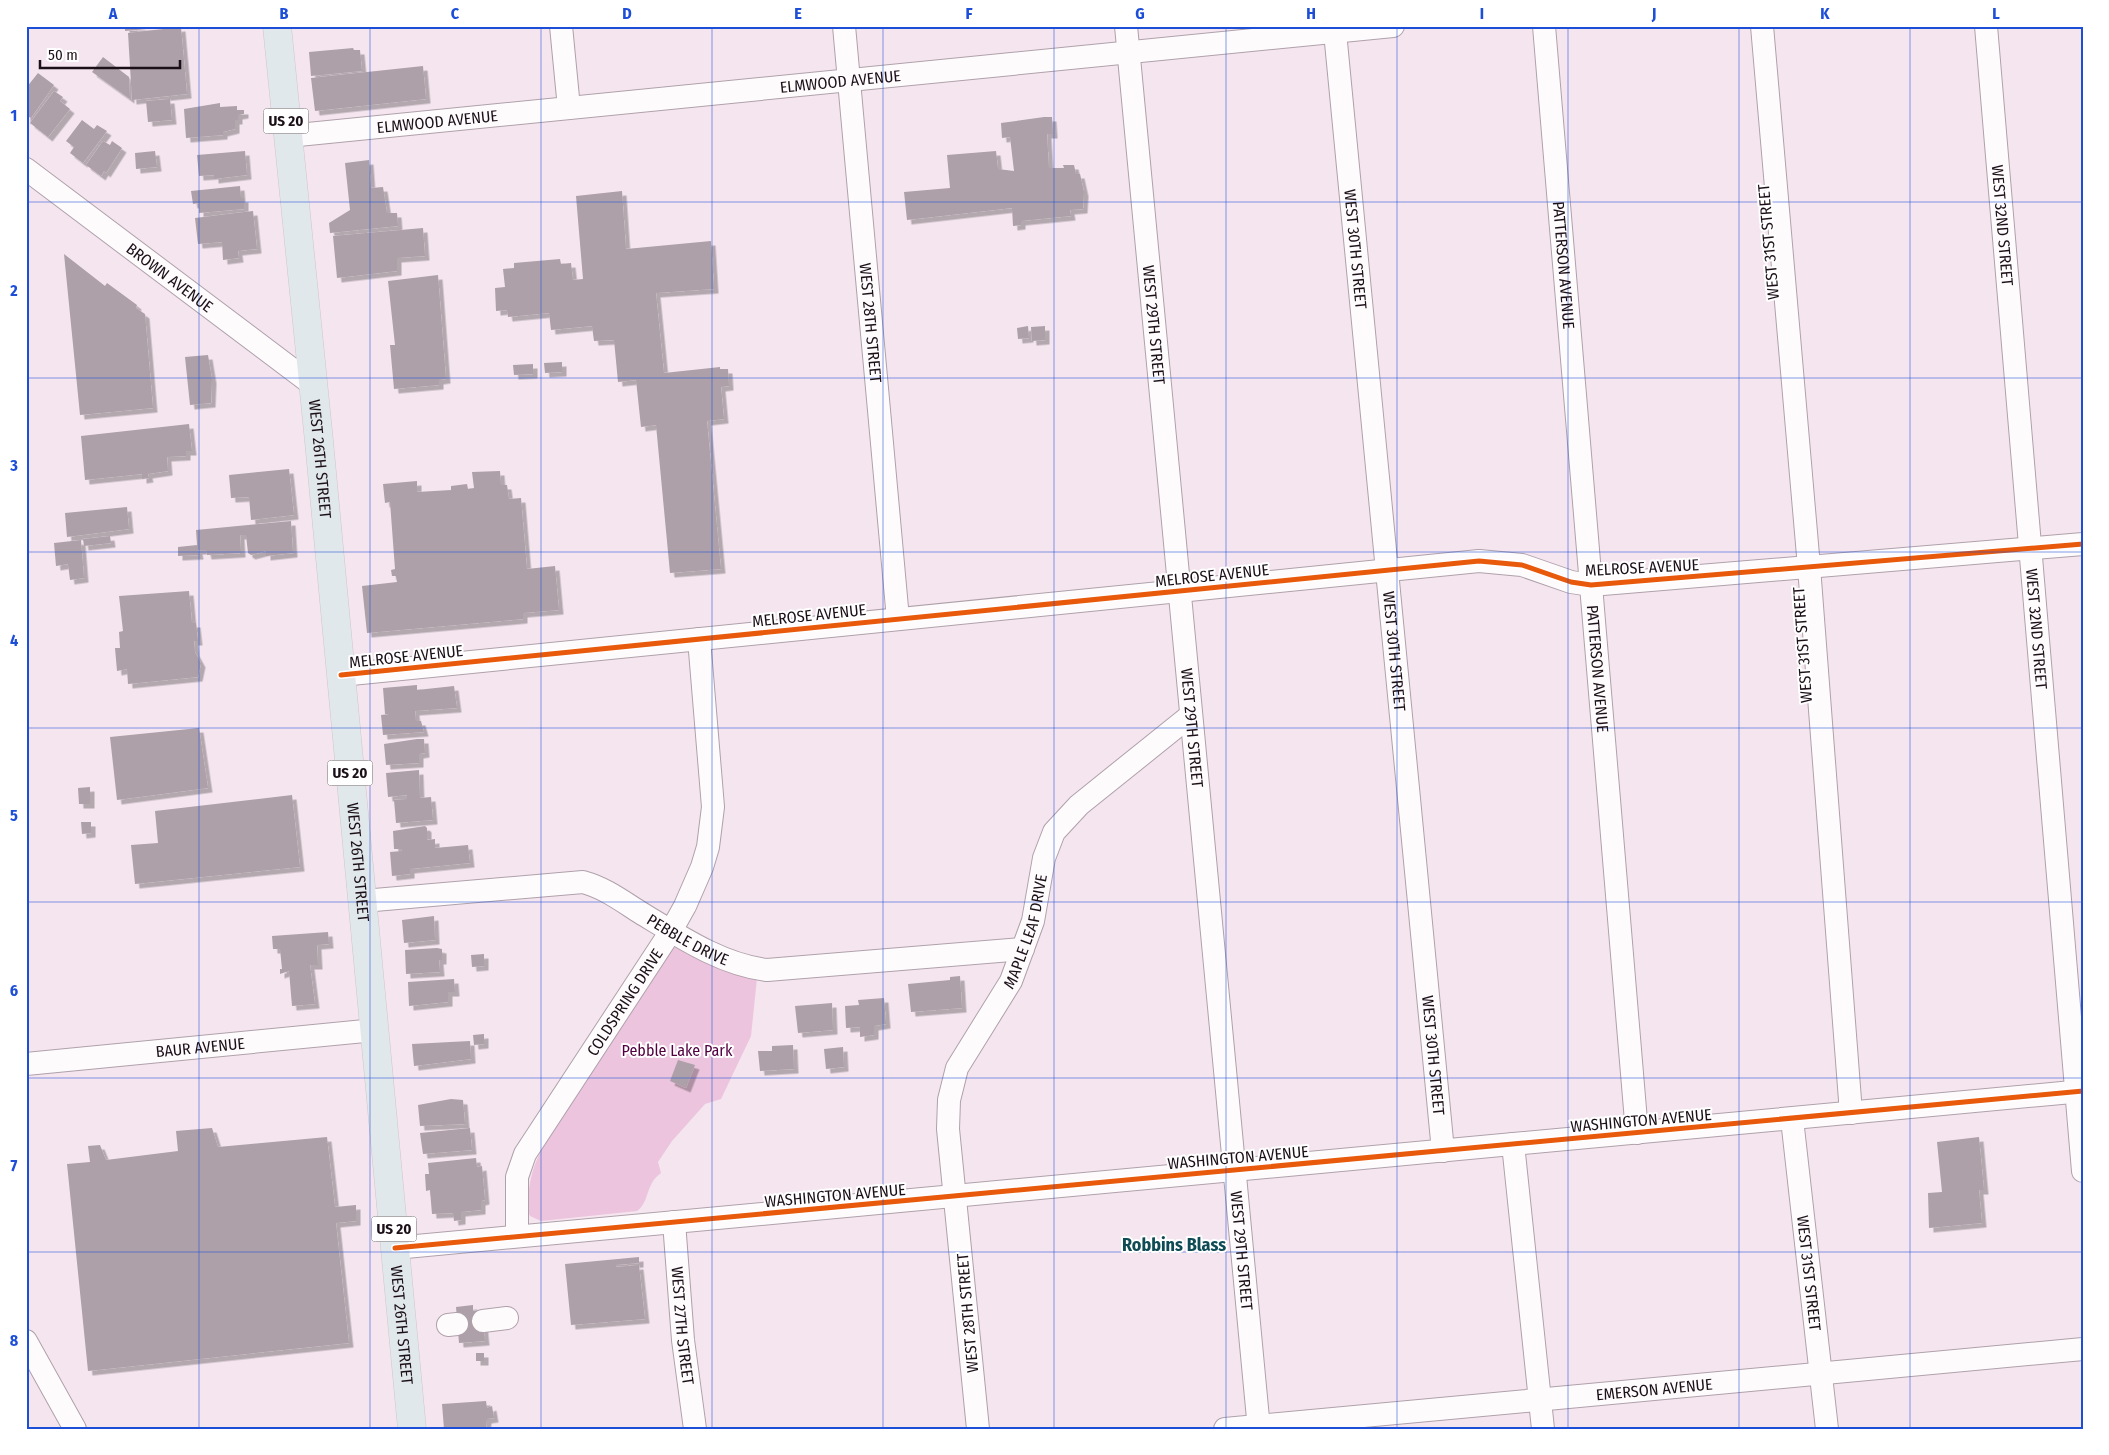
<svg xmlns="http://www.w3.org/2000/svg" width="2109" height="1455" font-family="'Fira Sans Condensed',sans-serif">
  <style>
    .green { fill: #ecc4dd }
    .building { fill: #ada0a8; filter: url(#shadow) }
    .lines { fill: none; stroke-linecap: round; stroke-linejoin: round }
    .minor-casing { stroke: #afa1aa; stroke-width: 24 }
    .major-casing { stroke: #cec6cb; stroke-width: 29 }
    .minor { stroke: #fefbfd; stroke-width: 22 }
    .major { stroke: #e1e8eb; stroke-width: 28 }
    .cycleway-casing { stroke: #fff; stroke-width: 8 }
    .cycleway { stroke: #e8590c; stroke-width: 5 }
    .grid { fill: none; stroke: #1d4ed8; stroke-width: 1; stroke-opacity: 0.55 }
    .labels { text-anchor: middle; stroke-width: 4; stroke-linejoin: round; paint-order: stroke }
    .shield { fill: #fff; stroke: #60585d; stroke-width: 1 }
    .shield-label { font-size: 15px; font-weight: bold; fill: #1c1018 }
    .street-label { font-size: 16px; fill: #1c1018; stroke: #fff }
    .park-label { font-size: 16px; fill: #530041; stroke: #fff }
    .neighbourhood-label { font-size: 18px; font-weight: bold; fill: #0e4b54; stroke: #fff }
    .neatline { fill: none; stroke: #1d4ed8; stroke-width: 2 }
    .grid-label { font-size: 16px; text-anchor: middle; font-weight: bold; fill: #1d4ed8 }
  </style>
  <defs>
    <filter id="shadow"><feDropShadow dx="4.5" dy="4.5" stdDeviation="0" flood-color="#0004"/></filter>
  </defs>
  <rect width="100%" height="100%" fill="#f5e5ef"/>
  <path class="green" d="M684,946L757,978L751,1036L721,1099L705,1104L672,1141L658,1162L661,1173C645,1184 650,1202 637,1211L541,1221L530,1216L527,1210C529,1184 531,1169 544,1145L670,950L675,947Z"/>
  <g class="building">
    <path d="M125,26H158V28L125,31Z"/>
    <path d="M181,27L187,94L132,100L128,33Z"/>
    <path d="M353,48L354,50H360L362,71L311,76L309,52Z"/>
    <path d="M103,57L129,77L130,99L92,72Z"/>
    <path d="M423,66L426,99L315,111L311,78Z"/>
    <path d="M38,73L54,85L31,118L29,117L26,120V88Z"/>
    <path d="M54,91L63,97L60,101L70,109L48,137L30,123Z"/>
    <path d="M170,99L172,120L148,122L146,101Z"/>
    <path d="M220,103V107L237,106V110H244V114L238,115V120H235V129L223,132V135L186,138L184,109Z"/>
    <path d="M1044,117H1052L1053,134H1047L1049,168H1064L1063,165H1074L1076,174H1080L1084,192L1083,209L1070,210L1071,216L1021,221V225L1013,226L1012,208L907,220L904,192L950,188L947,155L996,151L998,169L1014,171L1010,137L1002,138L1001,123Z"/>
    <path d="M82,120L94,129L97,125L107,131L83,163L70,153L74,147L66,141Z"/>
    <path d="M103,141L110,145L112,141L122,148L106,173L104,171L101,176L86,165Z"/>
    <path d="M155,151L157,167L136,169L135,153Z"/>
    <path d="M245,151L247,175L214,179V175L199,176L197,155Z"/>
    <path d="M369,160L371,188L383,187L387,213H397L398,226L330,233L329,223L350,210L345,163Z"/>
    <path d="M240,186L241,198H244V209L199,213V203L193,204L191,191Z"/>
    <path d="M622,191L626,249L711,241L714,289L656,293L664,373L720,367V369H728L729,386L721,387L724,419L707,421L721,569L670,573L656,425L641,427L636,380L618,382L614,340L594,341L592,326L551,330L549,313L508,317L507,310L496,311L495,288L505,287L503,269L514,268V263L560,259L561,264L571,263L573,280L583,279L576,196Z"/>
    <path d="M253,211L257,249L238,251L239,258L223,260L222,242L198,244L195,218Z"/>
    <path d="M423,228L425,256L397,258V271L337,278L333,236Z"/>
    <path d="M64,254L105,286L107,283L137,305L136,308L145,314L153,408L80,415Z"/>
    <path d="M438,275L446,379L439,380V385L394,389L390,345H395L388,281Z"/>
    <path d="M1028,326L1029,338L1018,339L1017,328Z"/>
    <path d="M1045,326V340L1032,341L1031,327Z"/>
    <path d="M208,355L212,379L211,403L190,405L185,357Z"/>
    <path d="M562,362V372L545,373L544,363Z"/>
    <path d="M533,364V374L514,375L513,365Z"/>
    <path d="M189,424L192,451H186V456L167,457L168,471L148,474L149,478L142,479V474L85,480L81,436Z"/>
    <path d="M289,469L294,515L251,520L249,497L231,498L229,475Z"/>
    <path d="M500,471L501,485H507L509,499L521,498L527,569L555,566L559,610L523,613V619L367,633L362,586L397,582L396,576H392L391,570L395,569L390,502L385,503L383,484L417,481V492L451,490V486L467,484L468,489L474,488L472,472Z"/>
    <path d="M127,507L129,529L67,537L65,513Z"/>
    <path d="M291,521L293,553L266,556V551L251,555L248,553L246,535H240L241,553L207,555L206,550H198L199,555L178,556V547L197,545L196,530Z"/>
    <path d="M110,536L111,543L84,546L83,539Z"/>
    <path d="M81,540L84,578L70,580L68,564L56,566L54,543Z"/>
    <path d="M189,591L192,623H196L198,641H194L195,652L201,663L198,677L128,684L127,669L117,671L115,648H120L119,632L123,631L119,596Z"/>
    <path d="M417,685V690L454,686L457,708L415,711L416,721H421L424,732L383,735L381,715L389,714H385L383,688Z"/>
    <path d="M199,728L208,788L117,800L110,737Z"/>
    <path d="M417,739H424L425,753L419,754V763L386,765L384,744Z"/>
    <path d="M419,770L420,798L431,797L433,820L396,823L394,800L407,799V795L388,797L386,773Z"/>
    <path d="M90,787V804H79L78,788Z"/>
    <path d="M292,795L300,867L135,884L131,845L158,843L155,811Z"/>
    <path d="M81,822H91V833L82,834Z"/>
    <path d="M425,826L427,828V840L435,839V848L468,845L470,863L410,869V874L392,876L390,852L402,851L401,849H394L393,831Z"/>
    <path d="M434,916L435,940L404,943L402,920Z"/>
    <path d="M328,932L329,944L317,945L318,965H310L315,1004L292,1006L289,971L280,974V969H282L280,949H273L272,936Z"/>
    <path d="M437,948L442,949V960H439L440,972L406,974L405,950Z"/>
    <path d="M484,954V966L472,967L471,955Z"/>
    <path d="M960,976L962,1008L911,1012L908,984L950,980V977Z"/>
    <path d="M454,979L455,992H448V1002L409,1006L408,982Z"/>
    <path d="M884,998L886,1024L874,1026V1035L860,1037V1027L846,1028L845,1006L859,1005L858,1000Z"/>
    <path d="M832,1003L833,1030L798,1033L795,1006Z"/>
    <path d="M484,1034V1044L474,1045L473,1035Z"/>
    <path d="M470,1041L471,1059L414,1066L412,1044Z"/>
    <path d="M793,1045L794,1069L760,1071L758,1051H772V1046Z"/>
    <path d="M843,1047L844,1067L826,1069L824,1049Z"/>
    <path d="M678,1060L695,1065L686,1088L670,1081Z"/>
    <path d="M451,1099L463,1100L465,1124L420,1126L418,1105Z"/>
    <path d="M212,1128L218,1147L327,1137L335,1207L356,1205V1221L336,1223L349,1343L88,1371L67,1164L90,1162L88,1146L100,1145L106,1160L178,1151L176,1131Z"/>
    <path d="M470,1128L472,1150L423,1154L420,1133Z"/>
    <path d="M1979,1137L1984,1190H1979L1982,1223L1929,1228L1928,1193L1942,1192L1937,1142Z"/>
    <path d="M476,1158L477,1167L482,1166L485,1200L481,1201V1210L461,1212V1220L454,1221L453,1213L432,1214L430,1190L426,1191L425,1174H429L428,1163Z"/>
    <path d="M639,1257V1263L616,1265V1267L639,1265L645,1319L571,1325L565,1264Z"/>
    <path d="M473,1305V1311L482,1310L485,1341L459,1343L456,1307Z"/>
    <rect x="476" y="1353" width="8" height="8"/>
    <path d="M486,1401L487,1408L492,1406L494,1418L487,1419L486,1429H444L442,1404Z"/>
  </g>
  <g class="lines">
    <defs>
      <g id="minor">
        <path d="M561,26L569,108"/>
        <path id="s1" d="M844,26L898,619"/>
        <path id="s2" d="M1126,26L1259,1429"/>
        <path id="s3" d="M1544,26L1637,1133"/>
        <path d="M1762,26L1809,567L1851,1113"/>
        <path id="s4" d="M1986,26L2083,1171"/>
        <path id="s5" d="M1335,32L1443,1151"/>
        <path id="s6" d="M288,136L1393,26"/>
        <path id="s7" d="M26,169L313,385"/>
        <path d="M341,675L1479,561L1522,565L1571,582L1591,585L2083,544"/>
        <path id="s8" d="M363,901L583,882C605,888 622,901 641,913C679,936 722,965 767,970L1023,949"/>
        <path id="s9" d="M26,1064L375,1030"/>
        <path id="s10" d="M1792,1119L1827,1429"/>
        <path d="M1513,1144L1543,1429"/>
        <path id="s11" d="M674,1222L683,1340L695,1429"/>
        <path id="s12" d="M517,1236V1177L525,1154L671,931L685,906L702,867L708,847L713,807L699,639"/>
        <path d="M395,1248L2083,1091"/>
        <path d="M483,1321L507,1318"/>
        <path d="M448,1325L457,1324"/>
        <path d="M26,1341L75,1429"/>
        <path id="s13" d="M978,1429L948,1129L949,1100L957,1068L1011,981L1033,921L1044,858L1054,832L1079,805L1191,715"/>
        <path id="s14" d="M1225,1429L2083,1349"/>
      </g>
      <g id="major">
        <path id="s15" d="M277,26L319,441L412,1429"/>
      </g>
    </defs>
    <use href="#minor" class="minor-casing"/>
    <use href="#major" class="major-casing"/>
    <use href="#minor" class="minor"/>
    <use href="#major" class="major"/>
    <defs>
      <g id="cycleway">
        <path d="M341,675L1479,561L1522,565L1571,582L1591,585L2083,544"/>
        <path d="M395,1248L2083,1091"/>
      </g>
    </defs>
    <use href="#cycleway" class="cycleway-casing"/>
    <use href="#cycleway" class="cycleway"/>
  </g>
  <path class="grid" d="M199,26V1429M370,26V1429M541,26V1429M712,26V1429M883,26V1429M1054,26V1429M1226,26V1429M1397,26V1429M1568,26V1429M1739,26V1429M1910,26V1429M26,202H2083M26,378H2083M26,552H2083M26,728H2083M26,902H2083M26,1078H2083M26,1252H2083"/>
  <g class="labels">
    <g class="shield">
      <rect x="263.5" y="108.5" width="45" height="25" rx="4"/>
      <rect x="327.5" y="760.5" width="45" height="25" rx="4"/>
      <rect x="371.5" y="1216.5" width="45" height="25" rx="4"/>
    </g>
    <g class="shield-label">
      <text x="286" y="126">US 20</text>
      <text x="350" y="778">US 20</text>
      <text x="394" y="1234">US 20</text>
    </g>
    <g class="street-label">
      <text dy="6" stroke="none"><textPath href="#s6" startOffset="555">ELMWOOD AVENUE</textPath></text>
      <text dy="6" stroke="none"><textPath href="#s6" startOffset="150">ELMWOOD AVENUE</textPath></text>
      <text dy="6" stroke="none"><textPath href="#s4" startOffset="200">WEST 32ND STREET</textPath></text>
      <text transform="translate(1768 242) rotate(-95)" y="6">WEST 31ST STREET</text>
      <text dy="6" stroke="none"><textPath href="#s5" startOffset="218">WEST 30TH STREET</textPath></text>
      <text dy="6" stroke="none"><textPath href="#s3" startOffset="240">PATTERSON AVENUE</textPath></text>
      <text dy="6" stroke="none"><textPath href="#s7" startOffset="180">BROWN AVENUE</textPath></text>
      <text dy="6" stroke="none"><textPath href="#s1" startOffset="298">WEST 28TH STREET</textPath></text>
      <text dy="6" stroke="none"><textPath href="#s2" startOffset="300">WEST 29TH STREET</textPath></text>
      <text dy="6" stroke="none"><textPath href="#s15" startOffset="435">WEST 26TH STREET</textPath></text>
      <text transform="translate(1642 567) rotate(-3)" y="6">MELROSE AVENUE</text>
      <text transform="translate(1212 575) rotate(-6)" y="6">MELROSE AVENUE</text>
      <text transform="translate(809 615) rotate(-6)" y="6">MELROSE AVENUE</text>
      <text dy="6" stroke="none"><textPath href="#s4" startOffset="605">WEST 32ND STREET</textPath></text>
      <text transform="translate(1802 645) rotate(-94)" y="6">WEST 31ST STREET</text>
      <text dy="6" stroke="none"><textPath href="#s5" startOffset="622">WEST 30TH STREET</textPath></text>
      <text transform="translate(406 656) rotate(-6)" y="6">MELROSE AVENUE</text>
      <text dy="6" stroke="none"><textPath href="#s3" startOffset="645">PATTERSON AVENUE</textPath></text>
      <text dy="6" stroke="none"><textPath href="#s2" startOffset="705">WEST 29TH STREET</textPath></text>
      <text dy="6" stroke="none"><textPath href="#s15" startOffset="840">WEST 26TH STREET</textPath></text>
      <text dy="6" stroke="none"><textPath href="#s13" startOffset="518">MAPLE LEAF DRIVE</textPath></text>
      <text dy="6" stroke="none"><textPath href="#s8" startOffset="341">PEBBLE DRIVE</textPath></text>
      <text dy="6" stroke="none"><textPath href="#s12" startOffset="265">COLDSPRING DRIVE</textPath></text>
      <text dy="6" stroke="none"><textPath href="#s9" startOffset="175">BAUR AVENUE</textPath></text>
      <text dy="6" stroke="none"><textPath href="#s5" startOffset="1028">WEST 30TH STREET</textPath></text>
      <text transform="translate(1641 1120) rotate(-5)" y="6">WASHINGTON AVENUE</text>
      <text transform="translate(1238 1157) rotate(-5)" y="6">WASHINGTON AVENUE</text>
      <text transform="translate(835 1195) rotate(-5)" y="6">WASHINGTON AVENUE</text>
      <text dy="6" stroke="none"><textPath href="#s2" startOffset="1230">WEST 29TH STREET</textPath></text>
      <text dy="6" stroke="none"><textPath href="#s10" startOffset="155">WEST 31ST STREET</textPath></text>
      <text transform="translate(967 1313) rotate(-95)" y="6">WEST 28TH STREET</text>
      <text dy="6" stroke="none"><textPath href="#s15" startOffset="1305">WEST 26TH STREET</textPath></text>
      <text dy="6" stroke="none"><textPath href="#s11" startOffset="104">WEST 27TH STREET</textPath></text>
      <text dy="6" stroke="none"><textPath href="#s14" startOffset="431">EMERSON AVENUE</textPath></text>
    </g>
    <g class="park-label">
      <text x="677" y="1056">Pebble Lake Park</text>
    </g>
    <g class="neighbourhood-label">
      <text x="1174" y="1251">Robbins Blass</text>
    </g>
  </g>
  <rect width="2109" height="1455" fill="none" stroke="#ffffff" stroke-width="55"/>
  <path d="M40 60v8h140v-8" fill="none" stroke="#1c1018" stroke-width="2.5"/>
  <text x="48" y="60" font-size="15" fill="#1c1018" stroke="#ffffff" stroke-width="4" paint-order="stroke">50 m</text>
  <rect x="28" y="28" width="2054" height="1400" class="neatline"/>
  <g class="grid-label">
    <text x="113" y="19">A</text>
    <text x="284" y="19">B</text>
    <text x="455" y="19">C</text>
    <text x="627" y="19">D</text>
    <text x="798" y="19">E</text>
    <text x="969" y="19">F</text>
    <text x="1140" y="19">G</text>
    <text x="1311" y="19">H</text>
    <text x="1482" y="19">I</text>
    <text x="1654" y="19">J</text>
    <text x="1825" y="19">K</text>
    <text x="1996" y="19">L</text>
    <text x="14" y="121">1</text>
    <text x="14" y="296">2</text>
    <text x="14" y="471">3</text>
    <text x="14" y="646">4</text>
    <text x="14" y="821">5</text>
    <text x="14" y="996">6</text>
    <text x="14" y="1171">7</text>
    <text x="14" y="1346">8</text>
  </g>
</svg>
